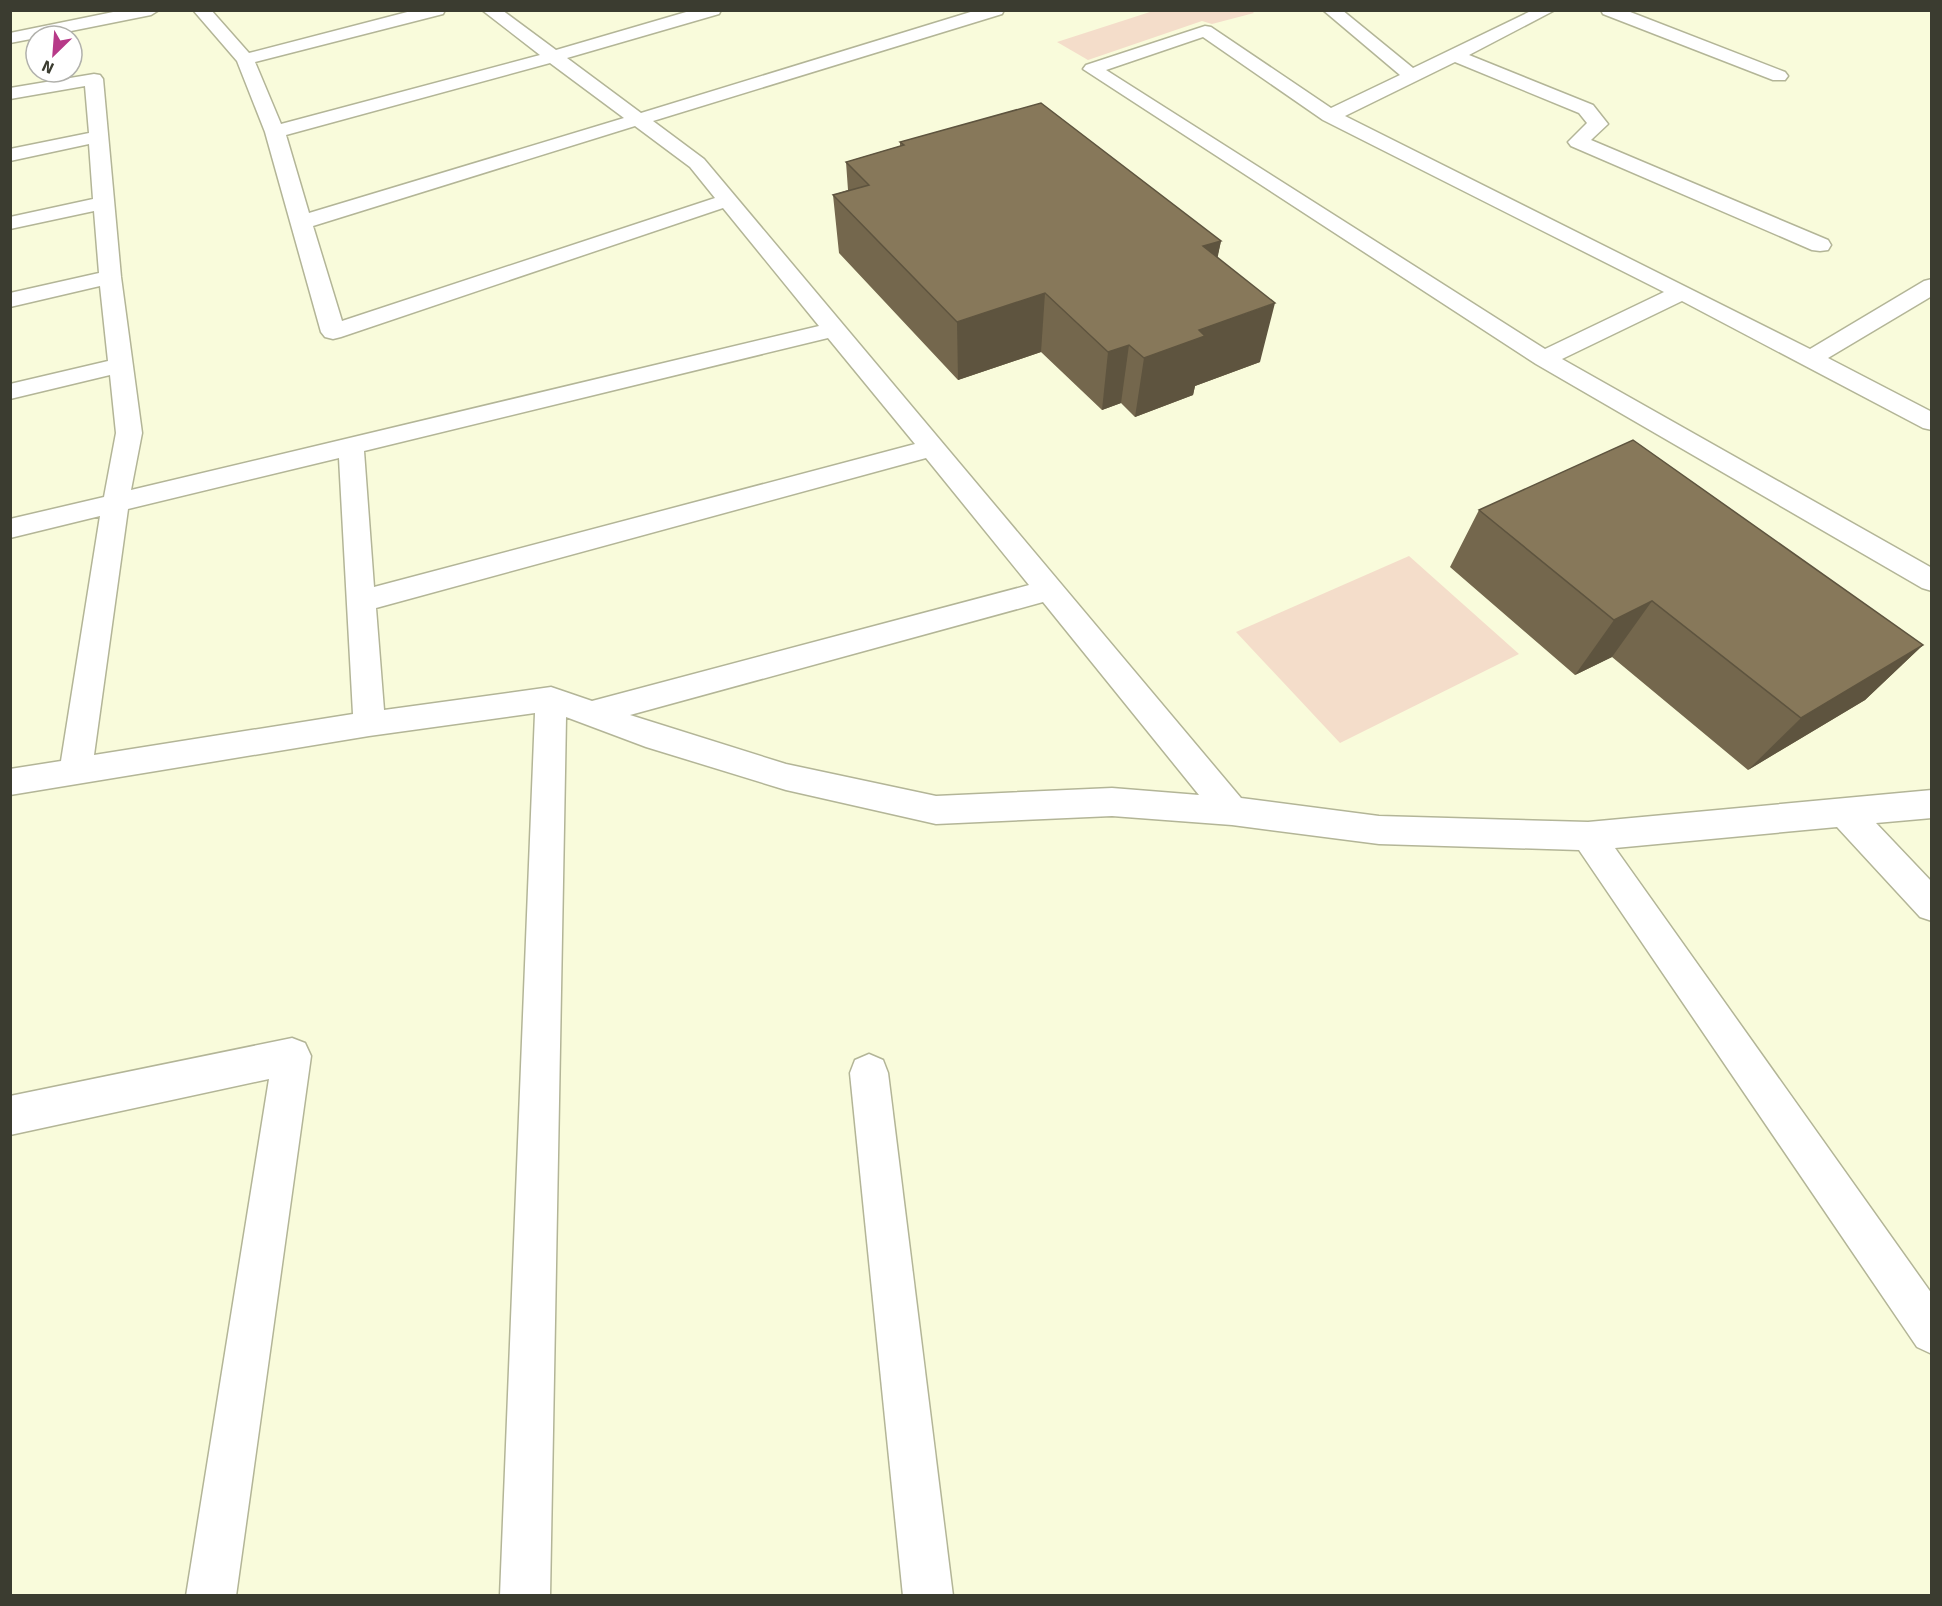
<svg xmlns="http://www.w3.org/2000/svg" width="1942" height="1606" font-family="Signika,sans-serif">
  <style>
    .green { fill: #f4ddca }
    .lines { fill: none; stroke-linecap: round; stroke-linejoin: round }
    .minor-casing { stroke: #b3b597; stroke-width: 3 }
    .minor { fill: #fff; fill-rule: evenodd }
    .wall { fill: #74674d }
    .shaded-wall { fill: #5e543f }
    .building { fill: #87785a; stroke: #5e543f; stroke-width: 1.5 }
  </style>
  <rect width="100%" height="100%" fill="#f9fbdb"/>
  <g class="green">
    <path d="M1251,10L1254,13L1212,24L1202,21L1088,60L1057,42L1153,11Z"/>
    <path d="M1409,556L1519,654L1340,743L1236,632Z"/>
  </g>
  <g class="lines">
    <defs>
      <g id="minor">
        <path d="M123,10H159L151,15L46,36H36V38L10,43V33Z"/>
        <path d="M193,10H211L249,53L415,10H445L443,14L255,62L281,124L540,55L482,10H502L556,50L693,10H721L719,14L567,58L641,113L977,10H1004L1002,14L653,121L704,159L1241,798L1379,816L1588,822L1932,790V818L1876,823L1932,882V921L1920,917L1837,827L1615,848L1932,1294V1354L1917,1347L1579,850L1379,844L1232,825L1112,816L936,824L786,790L646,747L566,717L550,1596H500L535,713L369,736L10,795V769L61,761L100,516L10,538V519L104,497L116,433L110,375L10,399V384L108,361L100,286L10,307V293L99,273L94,211L10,229V217L93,199L89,144L10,161V149L89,133L85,86L10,99V88L94,74L100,75L103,79L121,277L142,433L131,490L819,326L723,208L341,337L333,339L325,337L321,332L265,132L237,61ZM550,63L624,118L309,213L286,135ZM635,126L690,167L715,198L342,321L313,226ZM828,338L915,444L374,587L364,451ZM339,458L353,714L94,755L128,509ZM926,458L1029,585L592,701L551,687L384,710L376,608ZM1043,602L1199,795L1112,788L936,796L786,764L630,715Z"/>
        <path d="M1323,10H1342L1413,68L1533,10H1555L1469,55L1593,105L1608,124L1591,140L1828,240L1831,245L1828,250L1820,251L1812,250L1571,146L1568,142L1587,123L1579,113L1455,62L1345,116L1810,349L1924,281L1932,279V296L1828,358L1932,412V430L1923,428L1682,301L1562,359L1932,568V591L1922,588L1536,364L1083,69L1086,65L1205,26L1211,27L1331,108L1400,75ZM1203,37L1323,120L1664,292L1545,349L1106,70Z"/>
        <path d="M1601,10H1625L1785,72L1788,76L1785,80H1773L1603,14Z"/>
        <path d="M292,1038L305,1043L311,1056L236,1596H186L269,1079L10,1135V1096Z"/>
        <path d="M869,1054L883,1060L888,1073L953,1596H903L850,1073L855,1060Z"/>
      </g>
    </defs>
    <use href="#minor" class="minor-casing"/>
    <use href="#minor" class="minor"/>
  </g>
  <g class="wall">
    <path d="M900,142L1221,241L1217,258L1260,362L1195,386L1193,395L1135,417L1121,403L1102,410L1041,352L958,380L839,253L833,195L848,190L846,162L900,146Z"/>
    <path d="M1479,510L1923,645L1865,700L1748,770L1612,657L1575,675L1450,567Z"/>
  </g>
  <g class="shaded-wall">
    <path d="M1221,241L1209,299L1203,246Z"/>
    <path d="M1045,293L1041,352L958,380L957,322Z"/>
    <path d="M1275,303L1260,362L1195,386L1193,395L1135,417L1144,358L1199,330Z"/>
    <path d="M1129,345L1121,403L1102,410L1108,352Z"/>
    <path d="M1652,601L1612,657L1575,675L1614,620Z"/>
    <path d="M1923,645L1865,700L1748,770L1801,718Z"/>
  </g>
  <g class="building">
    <path d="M1041,103L1221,241L1203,246L1275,303L1199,330L1205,336L1144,358L1129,345L1108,352L1045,293L957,322L833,195L869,185L846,162L904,145L900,142Z"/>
    <path d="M1633,440L1923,645L1801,718L1652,601L1614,620L1479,510Z"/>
  </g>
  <rect width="1942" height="1606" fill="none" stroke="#3b3c30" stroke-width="24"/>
  <g transform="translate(54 54) rotate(205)"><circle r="28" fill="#ffffff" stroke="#b1b1ac" stroke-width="1.5"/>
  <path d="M0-4.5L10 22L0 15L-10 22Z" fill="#b73988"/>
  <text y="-9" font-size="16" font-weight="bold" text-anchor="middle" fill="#3b3c30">N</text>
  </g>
</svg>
